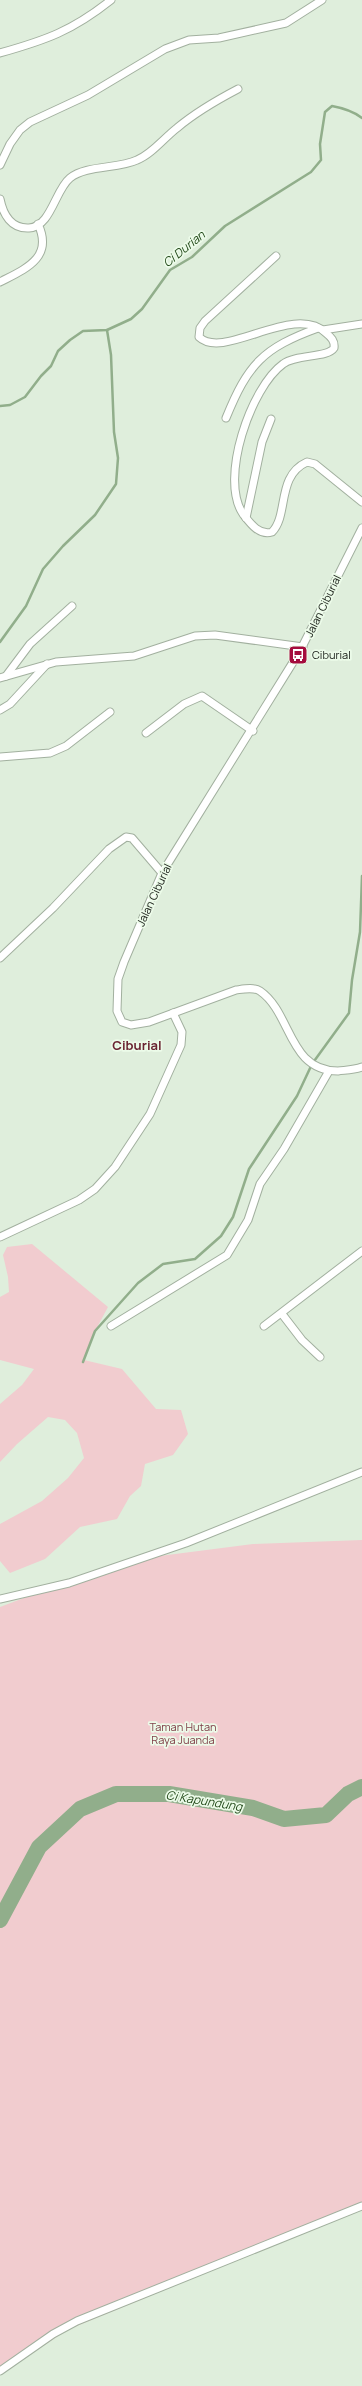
<svg xmlns="http://www.w3.org/2000/svg" width="362" height="2386" font-family="Manrope,sans-serif">
  <style>
    .green { fill: #f1cccf }
    .lines { fill: none; stroke-linecap: round; stroke-linejoin: round }
    .stream { stroke: #91ae8b; stroke-width: 2.5 }
    .river { stroke: #91ae8b; stroke-width: 16 }
    .street-casing { stroke: #a2b09f; stroke-width: 9 }
    .street { stroke: #fff; stroke-width: 7 }
    .labels { text-anchor: middle; stroke-width: 3.5; stroke-linejoin: round; paint-order: stroke }
    .street-label { font-size: 11px; fill: #161b15; stroke: #ecfbe9 }
    .poi-label { font-size: 11px; fill: #161b15; stroke: #ecfbe9; text-anchor: start }
    .park-label { font-size: 11px; fill: #804049; stroke: #ecfbe9 }
    .water-label { font-size: 12px; font-style: italic; fill: #224919; stroke: #ecfbe9 }
    .quarter-label { font-size: 13px; font-weight: bold; fill: #6a2432; stroke: #ecfbe9 }
  </style>
  <rect width="100%" height="100%" fill="#dfeedc"/>
  <g class="green">
    <path d="M32,1244L108,1307L94,1333L84,1360L122,1369L156,1409L181,1410L188,1434L173,1455L145,1464L141,1486L130,1496L117,1519L80,1527L45,1559L10,1573L0,1561V1524L42,1501L68,1478L84,1458L77,1433L65,1420L48,1417L17,1444L0,1462V1404L22,1385L34,1369L0,1360V1297L9,1292L8,1277L3,1255L7,1247Z"/>
    <path d="M362,1540V2209L67,2330L0,2375V1607L74,1579L144,1558L253,1544Z"/>
  </g>
  <g class="lines">
    <g class="stream">
      <path d="M0,406L10,405L25,397L41,376L51,366L58,351L70,340L83,331L107,330L131,319L142,309L170,270L192,257L225,226L311,172L321,160L320,144L325,112L332,106C343,108 353,111 362,118"/>
      <path d="M0,642L26,606L43,569L63,546L95,515L116,484L118,458L114,432L111,355L107,330"/>
      <path d="M83,1362L95,1331L138,1283L163,1264L195,1259L221,1236L233,1217L249,1169L297,1096L312,1064L349,1013L352,980L360,932L362,876"/>
    </g>
    <path class="river" d="M0,1920L39,1847L80,1809L116,1794H169L253,1808L284,1819L326,1815L348,1794L362,1787"/>
    <defs>
      <g id="street">
        <path d="M0,53C46,40 72,31 111,0"/>
        <path d="M0,165L10,144L20,130L30,122L88,95L165,49L189,40L219,38L286,23L322,0"/>
        <path d="M0,199C3,214 11,229 29,228C51,227 55,190 70,178C86,165 118,169 137,160C152,154 164,138 177,128C196,112 217,100 238,89"/>
        <path d="M276,256L205,321L200,328L199,337C224,361 294,302 326,333C331,337 335,341 334,348C328,358 296,354 283,364C251,387 219,479 243,514C250,523 259,536 272,532C289,515 276,476 307,462L315,464L362,502"/>
        <path d="M0,282C25,269 54,258 38,224"/>
        <path d="M323,330L362,324"/>
        <path d="M226,418C248,364 263,348 318,328"/>
        <path d="M246,518L262,442L271,419"/>
        <path d="M362,528L300,651L162,873L124,962L118,979L117,1011L122,1022L131,1025L149,1022L236,990C244,989 254,987 260,991C292,1013 288,1071 338,1071C346,1070 354,1070 362,1067"/>
        <path d="M6,676L30,644L72,606"/>
        <path d="M0,678L56,662L134,656L195,636L215,635L303,647"/>
        <path d="M0,710L10,704L47,664"/>
        <path d="M146,733L184,704L202,696L253,731"/>
        <path d="M0,757L50,753L66,746L110,712"/>
        <path d="M0,958L53,908L109,849L126,837L132,838L162,873"/>
        <path d="M0,1237L79,1200L95,1189L115,1167L150,1114L181,1045L182,1032L173,1013"/>
        <path d="M282,1314L302,1340L320,1357"/>
        <path d="M111,1326L227,1255L248,1220L260,1184L284,1149L329,1071"/>
        <path d="M264,1326L362,1251"/>
        <path d="M0,1599L69,1583L186,1543L362,1472"/>
        <path d="M0,2371L53,2334L77,2321L362,2206"/>
      </g>
    </defs>
    <use href="#street" class="street-casing"/>
    <use href="#street" class="street"/>
  </g>
  <defs>
    <symbol id="bus-square" viewBox="-11 -11 22 22"><rect x="-9" y="-9" width="18" height="18" rx="4" fill="#a50c3e" stroke="#ecfbe9"/><path d="M-5-6H5V4H4V6H2V4H-2V6H-4V4H-5ZM-3.5-4V0h7V-4ZM-3.5 1.2v1.5H-2V1.2ZM2 1.2v1.5H3.5V1.2Z" fill="#fff"/></symbol>
  </defs>
  <g fill-rule="evenodd">
    <use href="#bus-square" x="287" y="644" width="22" height="22"/>
  </g>
  <g class="labels">
    <g class="street-label">
      <text transform="translate(323 606) rotate(-64)" y="4">Jalan Ciburial</text>
      <text transform="translate(154 895) rotate(-65)" y="4">Jalan Ciburial</text>
    </g>
    <g class="poi-label">
      <text x="312" y="659">Ciburial</text>
    </g>
    <g class="park-label">
      <text x="183" y="1731">Taman Hutan<tspan x="183" dy="13">Raya Juanda</tspan></text>
    </g>
    <g class="water-label">
      <text transform="translate(184 249) rotate(-39)" y="4">Ci Durian</text>
      <text transform="translate(204 1801) rotate(9)" y="4">Ci Kapundung</text>
    </g>
    <g class="quarter-label">
      <text x="137" y="1050">Ciburial</text>
    </g>
  </g>
</svg>
